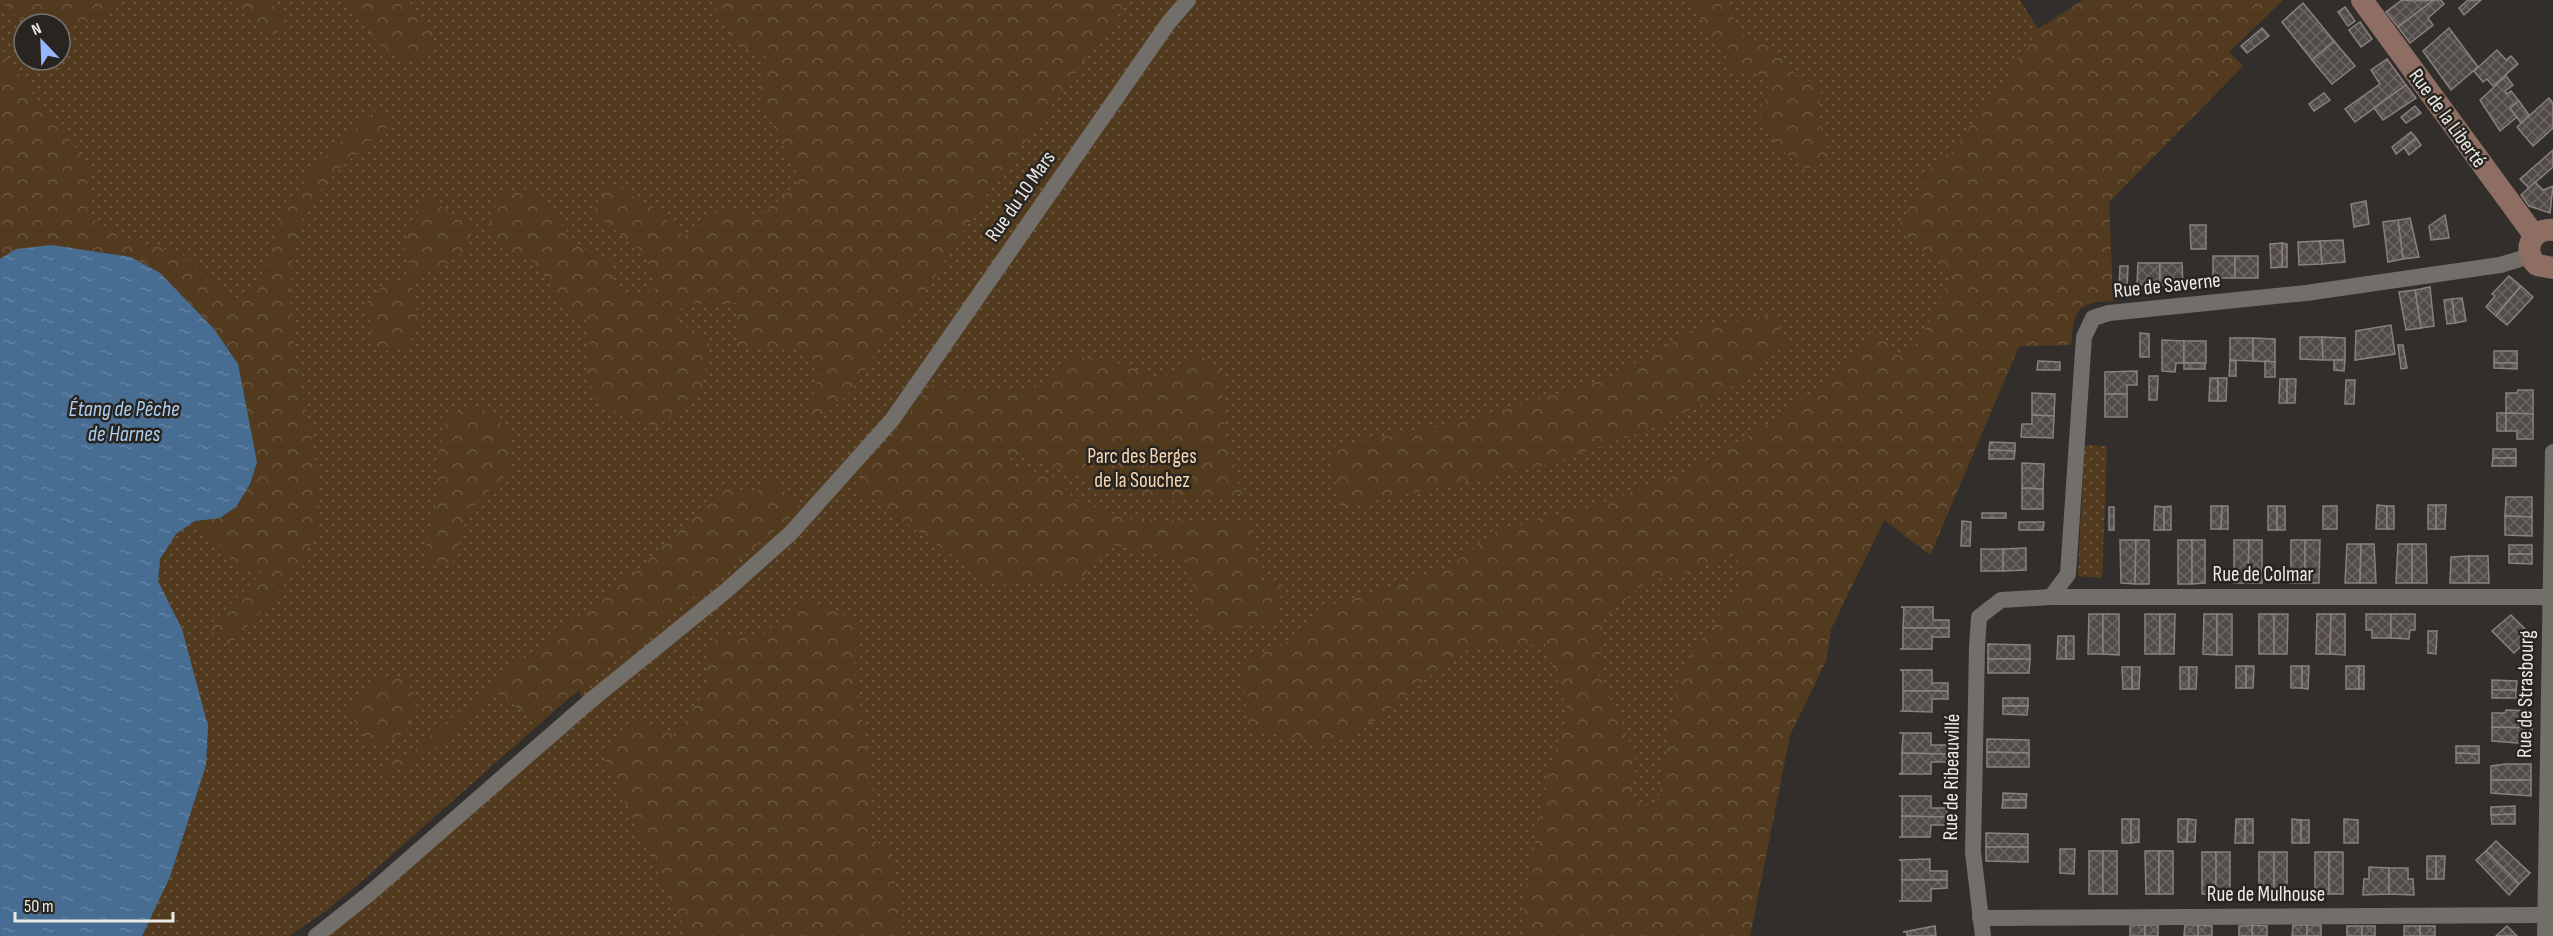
<svg xmlns="http://www.w3.org/2000/svg" width="2553" height="936" font-family="'Sofia Sans Condensed',sans-serif">
  <style>
    .grass { fill: url(#grass-dots); fill-rule: evenodd }
    .forest { fill: url(#forest-crowns); fill-rule: evenodd }
    .water { fill: url(#water-ripples) }
    .building { fill: url(#building-cross-hatch); stroke: #888180; stroke-width: 1.5 }
    .lines { fill: none; stroke-linecap: round; stroke-linejoin: round }
    .street { stroke: #726e69; stroke-width: 16 }
    .secondary { stroke: #8e6e63; stroke-width: 22 }
    .labels { text-anchor: middle; stroke-width: 5; stroke-linejoin: round; paint-order: stroke }
    .street-label { font-size: 21px; fill: #ece9e6; stroke: #282521 }
    .park-label { font-size: 21px; fill: #f8d5b1; stroke: #282521 }
    .water-label { font-size: 22px; font-style: italic; fill: #adcff3; stroke: #282521 }
  </style>
  <defs>
    <pattern id="grass-dots" width="8" height="8" patternUnits="userSpaceOnUse" patternTransform="scale(1.5)"><rect width="8" height="8" fill="#523a1f"/><path d="M2 2h.1M6 6h.1" fill="none" stroke="#6b5640" stroke-width="1.8" stroke-linecap="round"/></pattern>
    <pattern id="forest-crowns" width="20" height="18" patternUnits="userSpaceOnUse" patternTransform="scale(1.5)"><rect width="20" height="18" fill="#523a1f"/><path d="M2 6a3 3 0 1 1 6 0M12 15a3 3 0 1 1 6 0" fill="none" stroke="#6b5640"/></pattern>
    <pattern id="water-ripples" width="26" height="14" patternUnits="userSpaceOnUse" patternTransform="scale(1.5)"><rect width="26" height="14" fill="#486d92"/><path d="M2 4q2-2 4 0t4 0M15 11q2-2 4 0t4 0" fill="none" stroke="#6382a1"/></pattern>
    <pattern id="building-cross-hatch" width="8" height="8" patternUnits="userSpaceOnUse" patternTransform="scale(1.5)"><rect width="8" height="8" fill="#524b4a"/><path d="M0 0l8 8M0 8l8-8" fill="none" stroke="#6b6564"/></pattern>
  </defs>
  <rect width="100%" height="100%" fill="#322e2b"/>
  <g class="grass">
    <path d="M0,0H2020L2038,29L2083,0H2283L2229,52L2243,66L2109,202L2113,301C2075,301 2074,312 2071,345L2019,346L1930,555L1884,520L1831,629L1826,661L1790,735L1750,936H329L587,713L579,689L369,875L326,911L289,936H0ZM24,24H60V60H24Z"/>
    <path d="M2084,445L2107,446L2102,578L2078,576Z"/>
  </g>
  <g class="forest">
    <path d="M0,0H123C105,26 49,32 20,19C13,15 5,6 0,0Z"/>
    <path d="M228,0H268L286,18L275,35Z"/>
    <path d="M342,0H412L408,7L435,35L421,62L388,55Z"/>
    <path d="M712,0H1129L989,191L907,321L878,350L852,390L814,426L807,414L821,367L799,346L737,350L736,303L682,304L678,322L710,340L701,393L656,427L600,405L586,376L591,324L563,304L534,262L513,253L487,230L501,191L532,189L579,246L609,259L617,296L656,289L645,254L592,212L611,183L652,207L684,236L727,206L758,219L800,180L758,95L766,55L737,46Z"/>
    <path d="M1689,0H1725L1740,33L1776,50L1795,74L1822,87L1817,114L1830,158L1805,170L1779,148L1757,111L1770,92L1761,75L1735,71Z"/>
    <path d="M2083,0H2283L2229,52L2243,66L2109,202L2113,301C2075,301 2074,312 2071,345L2019,346L1930,555L1884,520L1831,629L1826,661L1790,735L1750,936H1528L1523,903L1549,770L1568,713L1545,644L1460,651L1379,718L1331,745L1248,729L1242,660L1293,640L1330,605L1447,569L1492,533L1607,501L1688,471L1753,434L1831,379L1873,330L1899,354L1918,344L1951,276L1898,229L1929,171L1947,155L1951,161L1956,158L1952,151L2007,77L2038,29ZM1734,550L1741,584L1679,672L1657,807L1631,800L1636,761L1623,725L1599,676L1604,618L1646,582L1702,568Z"/>
    <path d="M0,47L40,104L91,167L87,216L130,240L181,253L229,299L251,295L269,260L285,209L317,164L376,110L391,124C363,149 319,182 304,216C276,280 298,371 311,436C315,460 324,509 316,531C299,577 262,610 229,646L207,628L263,571L236,567L222,547L195,521L220,518L215,329L160,273L131,257L51,245L16,249L0,259Z"/>
    <path d="M424,196L473,226L468,249L439,270L419,271L412,287L420,325L406,346L387,351L374,346L367,302L384,285L401,283L411,268L404,246Z"/>
    <path d="M1774,314L1786,345L1719,396L1645,431L1546,465L1340,508L1330,448L1484,416L1609,378L1697,328Z"/>
    <path d="M1197,354L1221,370L1225,434L1242,494L1171,501L1126,492L1012,454L1009,464L1056,478L1075,500L1129,519L1252,523L1261,580L1283,584L1276,623L1203,632L1187,561L1113,545L1078,581L995,585L854,487L930,385L989,390L1039,387L1077,356L1129,365L1158,381Z"/>
    <path d="M478,406L511,431L508,473L469,510L452,565H422L439,491L436,463L447,417Z"/>
    <path d="M771,478L802,508L539,723L497,693C463,721 428,763 385,774L383,765L412,752L505,673L634,573L729,485L754,494Z"/>
    <path d="M805,600L856,620L855,671L873,790L871,837L890,852L904,936H688L604,757L641,720L675,736L712,681L704,662L717,634L757,639Z"/>
    <path d="M406,677L417,704C408,734 401,740 370,745L345,706L370,691L380,679Z"/>
  </g>
  <path class="water" d="M51,245L131,257L160,273L214,329L238,364L257,462L250,484L236,507L220,518L195,521L176,534L160,559L158,581L182,629L208,726L206,765L170,877L142,936H0V259L16,249Z"/>
  <g class="building">
    <path d="M2402,0L2414,1L2434,0L2398,27L2386,12Z"/>
    <path d="M2434,0H2441L2444,4L2428,18L2433,25L2410,43L2398,27Z"/>
    <path d="M2468,0H2481L2464,15L2459,8Z"/>
    <path d="M2303,3L2334,41L2312,60L2282,22Z"/>
    <path d="M2345,7L2355,21L2348,26L2338,12Z"/>
    <path d="M2360,22L2372,39L2361,47L2349,30Z"/>
    <path d="M2262,28L2269,36L2247,53L2241,46Z"/>
    <path d="M2449,28L2478,67L2451,90L2423,51Z"/>
    <path d="M2334,41L2355,66L2332,84L2312,60Z"/>
    <path d="M2497,50L2506,60L2511,56L2518,64L2493,86L2487,79L2483,82L2474,71Z"/>
    <path d="M2387,59L2406,85L2355,122L2345,109L2380,84L2371,70Z"/>
    <path d="M2506,76L2513,85L2505,91L2507,94L2511,91L2519,101L2510,108L2517,117L2500,131L2480,100Z"/>
    <path d="M2406,85L2416,98L2383,120L2374,108Z"/>
    <path d="M2324,93L2330,100L2314,111L2309,104Z"/>
    <path d="M2549,98L2553,103V128L2533,146L2517,127Z"/>
    <path d="M2519,101L2529,115L2521,123L2510,108Z"/>
    <path d="M2415,106L2421,113L2406,123L2401,117Z"/>
    <path d="M2411,132L2416,138L2396,154L2392,147Z"/>
    <path d="M2416,138L2421,145L2409,155L2404,148Z"/>
    <path d="M2553,150V167L2529,188L2520,179Z"/>
    <path d="M2535,182L2543,190L2553,186L2550,213L2529,206L2521,195Z"/>
    <path d="M2366,201L2369,224L2354,227L2351,204Z"/>
    <path d="M2445,215L2449,238L2431,240L2429,226Z"/>
    <path d="M2410,218L2419,257L2403,259L2398,220Z"/>
    <path d="M2398,220L2403,259L2388,262L2383,222Z"/>
    <path d="M2190,225H2206V249H2191Z"/>
    <path d="M2343,240L2345,262L2322,264L2320,241Z"/>
    <path d="M2320,241L2322,264L2299,265L2298,242Z"/>
    <path d="M2282,243L2287,244V267H2282Z"/>
    <path d="M2282,243V267L2271,268L2270,244Z"/>
    <rect x="2213" y="256" width="22" height="22"/>
    <rect x="2235" y="256" width="23" height="22"/>
    <path d="M2138,263H2160V285H2137Z"/>
    <path d="M2160,263H2182L2183,285H2160Z"/>
    <path d="M2120,266H2128L2127,289H2119Z"/>
    <path d="M2509,276L2521,286L2496,316L2486,307L2495,296L2492,294Z"/>
    <path d="M2521,286L2533,297L2507,325L2496,316Z"/>
    <path d="M2430,287L2434,326L2421,328L2415,290Z"/>
    <path d="M2415,290L2421,328L2406,330L2399,292Z"/>
    <path d="M2462,298L2466,321L2455,323L2452,299Z"/>
    <path d="M2452,299L2455,323L2447,324L2444,300Z"/>
    <path d="M2391,325L2395,354L2355,360L2356,331Z"/>
    <path d="M2140,333L2149,334V357H2140Z"/>
    <path d="M2300,337H2322L2323,360L2300,359Z"/>
    <path d="M2322,337L2345,338V360H2323Z"/>
    <path d="M2230,338H2253V361L2230,360Z"/>
    <path d="M2253,338L2275,339V362L2253,361Z"/>
    <path d="M2162,340L2184,341V363H2176L2175,372L2162,371Z"/>
    <rect x="2184" y="341" width="22" height="22"/>
    <path d="M2398,345H2403L2407,368L2401,369Z"/>
    <rect x="2494" y="351" width="23" height="12"/>
    <path d="M2230,360L2236,361V376H2229Z"/>
    <path d="M2334,360H2345L2344,371L2334,370Z"/>
    <path d="M2038,361L2060,362V370H2037Z"/>
    <path d="M2265,361L2275,362V377H2265Z"/>
    <rect x="2184" y="363" width="21" height="6"/>
    <path d="M2494,363H2517V369L2494,368Z"/>
    <path d="M2137,371V385H2127V394H2105V372Z"/>
    <path d="M2149,376H2158L2157,400H2149Z"/>
    <path d="M2210,378H2218V401H2209Z"/>
    <path d="M2218,378H2227L2226,401H2218Z"/>
    <path d="M2280,379H2287V403H2279Z"/>
    <path d="M2287,379H2296L2295,403H2287Z"/>
    <path d="M2346,380H2355L2354,404H2345Z"/>
    <path d="M2518,390H2533V414L2506,413V393H2517Z"/>
    <path d="M2032,393L2055,394L2054,416L2032,415Z"/>
    <rect x="2105" y="394" width="22" height="23"/>
    <rect x="2497" y="413" width="9" height="18"/>
    <path d="M2506,413L2533,414V439H2517V431H2506Z"/>
    <path d="M2032,415L2054,416L2053,438L2021,437L2022,424H2032Z"/>
    <path d="M1990,442L2015,443V451L1989,450Z"/>
    <rect x="2493" y="449" width="23" height="9"/>
    <path d="M1989,450L2015,451L2014,459H1989Z"/>
    <path d="M2493,458H2516V466H2492Z"/>
    <path d="M2022,463L2044,464L2043,489L2022,488Z"/>
    <path d="M2022,488L2043,489V509H2022Z"/>
    <path d="M2506,497H2532V517L2505,516Z"/>
    <path d="M2377,505L2387,506V529H2376Z"/>
    <rect x="2428" y="505" width="8" height="24"/>
    <path d="M2436,505H2446L2445,529H2436Z"/>
    <path d="M2155,506L2164,507V530H2154Z"/>
    <path d="M2171,506V530H2164V507Z"/>
    <path d="M2211,506H2222L2221,529H2211Z"/>
    <path d="M2222,506H2228V529H2221Z"/>
    <rect x="2268" y="506" width="9" height="24"/>
    <rect x="2277" y="506" width="8" height="24"/>
    <rect x="2323" y="506" width="14" height="23"/>
    <rect x="2387" y="506" width="7" height="23"/>
    <rect x="2109" y="507" width="5" height="23"/>
    <rect x="1982" y="513" width="24" height="5"/>
    <path d="M2505,516L2532,517V536L2505,535Z"/>
    <path d="M1962,521L1971,522L1970,546H1961Z"/>
    <path d="M2019,522H2044L2043,530H2019Z"/>
    <path d="M2120,540H2136L2135,584L2121,583Z"/>
    <path d="M2136,540H2149V584H2135Z"/>
    <rect x="2178" y="540" width="14" height="44"/>
    <path d="M2192,540H2205V583L2192,584Z"/>
    <path d="M2234,540H2249L2248,583H2234Z"/>
    <path d="M2249,540H2262V583H2248Z"/>
    <rect x="2291" y="540" width="14" height="43"/>
    <path d="M2305,540H2320L2319,583H2305Z"/>
    <path d="M2347,544H2361L2360,583H2345Z"/>
    <path d="M2361,544H2374L2376,583H2360Z"/>
    <path d="M2398,544H2412V583H2396Z"/>
    <path d="M2412,544H2426L2427,583H2412Z"/>
    <rect x="2509" y="545" width="23" height="9"/>
    <path d="M2026,548V570L2003,571V549Z"/>
    <rect x="1981" y="549" width="22" height="22"/>
    <path d="M2509,554H2532V564L2509,563Z"/>
    <path d="M2469,556V583H2450L2451,557Z"/>
    <path d="M2469,556H2488L2489,583H2469Z"/>
    <path d="M1901,607H1933V620H1949V628H1903L1904,608Z"/>
    <path d="M2089,614H2103V654H2088Z"/>
    <path d="M2103,614H2119V655L2103,654Z"/>
    <rect x="2145" y="614" width="15" height="40"/>
    <path d="M2160,614H2175L2174,654H2160Z"/>
    <path d="M2204,614H2217V655L2203,654Z"/>
    <rect x="2217" y="614" width="15" height="41"/>
    <rect x="2259" y="614" width="15" height="40"/>
    <path d="M2274,614H2288L2287,654H2274Z"/>
    <path d="M2317,614H2331L2330,654H2316Z"/>
    <path d="M2331,614H2345V655L2330,654Z"/>
    <path d="M2366,614H2391V638H2372V630H2366Z"/>
    <path d="M2391,614H2415V630H2410L2409,639L2391,638Z"/>
    <path d="M2511,615L2532,636L2514,653L2492,631Z"/>
    <path d="M1903,628H1949V637H1932V649H1900L1903,648Z"/>
    <path d="M2428,631H2437L2436,654L2428,653Z"/>
    <path d="M2058,636H2066V659H2057Z"/>
    <rect x="2066" y="636" width="8" height="23"/>
    <path d="M1988,644L2030,645V659H1988Z"/>
    <path d="M1988,659H2030L2029,673H1988Z"/>
    <rect x="2236" y="666" width="10" height="22"/>
    <path d="M2246,666H2254L2253,688H2246Z"/>
    <rect x="2291" y="666" width="11" height="22"/>
    <path d="M2302,666H2309L2308,689L2302,688Z"/>
    <rect x="2346" y="666" width="13" height="23"/>
    <rect x="2359" y="666" width="5" height="23"/>
    <path d="M2122,667H2132V689H2123Z"/>
    <path d="M2132,667H2140L2139,689H2132Z"/>
    <rect x="2180" y="667" width="9" height="22"/>
    <path d="M2189,667H2197L2196,689H2189Z"/>
    <path d="M1900,670H1932V683H1948V691H1903V671Z"/>
    <path d="M2492,680L2517,681L2516,690H2492Z"/>
    <rect x="2492" y="690" width="24" height="8"/>
    <path d="M1903,691H1948V699H1932V712L1900,711H1903Z"/>
    <rect x="2003" y="698" width="25" height="8"/>
    <path d="M2003,706H2028L2027,715L2003,714Z"/>
    <path d="M2506,710L2532,711V728L2492,727V713H2505Z"/>
    <path d="M2492,727L2532,728L2531,744L2492,741Z"/>
    <path d="M1899,733H1931V745H1947V754L1902,753L1903,733Z"/>
    <path d="M1987,739L2029,740V753L1987,752Z"/>
    <path d="M2456,746H2479V754L2456,753Z"/>
    <path d="M1987,752L2029,753V767H1987Z"/>
    <path d="M1902,753L1947,754V762H1931V774H1899L1902,773Z"/>
    <path d="M2456,753L2479,754V763H2456Z"/>
    <path d="M2505,764H2531V780H2491V766Z"/>
    <path d="M2491,780H2531V796L2491,793Z"/>
    <path d="M2003,793L2027,794L2026,800H2003Z"/>
    <path d="M1899,796H1931V808H1947V817L1902,816V796Z"/>
    <path d="M2003,800H2026V808H2002Z"/>
    <path d="M2515,806V814L2491,815V807Z"/>
    <path d="M2515,814V824H2492L2491,815Z"/>
    <path d="M1902,816L1947,817V825H1931L1930,837H1899H1902Z"/>
    <rect x="2122" y="819" width="9" height="24"/>
    <path d="M2131,819H2139V842L2131,843Z"/>
    <path d="M2178,819H2188L2187,842H2178Z"/>
    <path d="M2188,819L2196,820L2195,842H2187Z"/>
    <path d="M2236,819H2245V843H2235Z"/>
    <rect x="2245" y="819" width="8" height="24"/>
    <path d="M2292,819L2301,820V843H2292Z"/>
    <path d="M2344,819L2358,820V843H2344Z"/>
    <rect x="2301" y="820" width="8" height="23"/>
    <path d="M1986,833L2028,834V847H1986Z"/>
    <path d="M2496,841L2530,873L2519,884L2486,851Z"/>
    <path d="M1986,847H2028V862L1986,861Z"/>
    <path d="M2060,849H2075L2074,874L2060,873Z"/>
    <rect x="2089" y="851" width="14" height="43"/>
    <rect x="2103" y="851" width="14" height="43"/>
    <path d="M2145,851H2159V894H2146Z"/>
    <rect x="2159" y="851" width="14" height="43"/>
    <path d="M2486,851L2519,884L2509,895L2476,860Z"/>
    <path d="M2202,852H2216V895L2202,894Z"/>
    <rect x="2216" y="852" width="14" height="43"/>
    <rect x="2259" y="852" width="15" height="42"/>
    <rect x="2274" y="852" width="13" height="42"/>
    <rect x="2315" y="852" width="14" height="42"/>
    <rect x="2329" y="852" width="14" height="42"/>
    <rect x="2427" y="856" width="9" height="23"/>
    <path d="M2436,856H2445L2444,879H2436Z"/>
    <path d="M1930,859V871H1947V880H1902V861L1899,860Z"/>
    <path d="M2369,867L2389,868V894L2363,895L2364,879H2369Z"/>
    <path d="M2389,868H2408V879H2413L2414,895L2389,894Z"/>
    <path d="M1902,880H1947V888L1931,889V901H1899H1902Z"/>
    <rect x="2130" y="925" width="15" height="11"/>
    <rect x="2145" y="925" width="13" height="11"/>
    <path d="M2185,925H2198V936H2184Z"/>
    <path d="M2198,925L2212,926V936H2198Z"/>
    <path d="M2252,925L2267,926V936H2252Z"/>
    <path d="M2252,925V936H2239V926Z"/>
    <path d="M2293,925H2307V936H2292Z"/>
    <rect x="2307" y="925" width="14" height="11"/>
    <path d="M1935,926L1936,936H1907V932H1903Z"/>
    <rect x="2347" y="926" width="15" height="10"/>
    <rect x="2362" y="926" width="13" height="10"/>
    <rect x="2404" y="926" width="16" height="10"/>
    <rect x="2420" y="926" width="15" height="10"/>
    <path d="M2507,926L2517,936H2496Z"/>
  </g>
  <g class="lines">
    <g class="street">
      <path d="M2051,597L2068,574L2084,337L2093,318L2109,313L2306,293L2500,265L2530,256"/>
      <path d="M1980,918L2553,915"/>
      <path d="M316,936L369,894L590,701L727,590L791,533L892,420L1169,22L1188,0"/>
      <path d="M1983,936L1973,852L1977,647L1979,617L2001,600L2051,597H2553"/>
      <path d="M2545,936L2553,452"/>
    </g>
    <g class="secondary">
      <path d="M2362,0L2534,235"/>
      <path d="M2553,230C2532,228 2521,250 2537,265L2553,268"/>
    </g>
  </g>
  <g class="labels">
    <g class="street-label">
      <text transform="translate(2448 118) rotate(54)" y="7">Rue de la Liberté</text>
      <text transform="translate(1020 196) rotate(-55)" y="7">Rue du 10 Mars</text>
      <text transform="translate(2167 285) rotate(-6)" y="7">Rue de Saverne</text>
      <text x="2263" y="581">Rue de Colmar</text>
      <text transform="translate(2525 694) rotate(-89)" y="7">Rue de Strasbourg</text>
      <text transform="translate(1951 777) rotate(-89)" y="7">Rue de Ribeauvillé</text>
      <text x="2266" y="901">Rue de Mulhouse</text>
    </g>
    <g class="park-label">
      <text x="1142" y="463">Parc des Berges<tspan x="1142" dy="24">de la Souchez</tspan></text>
    </g>
    <g class="water-label">
      <text x="124" y="416">Étang de Pêche<tspan x="124" dy="25">de Harnes</tspan></text>
    </g>
  </g>
  <g transform="translate(42 42) rotate(337)"><circle r="28" fill="#282521" stroke="#767370" stroke-width="1.5"/>
  <path d="M0-4.5L10 22L0 15L-10 22Z" fill="#98b5fd"/>
  <text y="-9" font-size="16" font-weight="bold" text-anchor="middle" fill="#ece9e6">N</text>
  </g>
  <path d="M15 912v9h158v-9" fill="none" stroke="#ece9e6" stroke-width="3"/>
  <text x="24" y="912" font-size="18" fill="#ece9e6" stroke="#282521" stroke-width="4.5" paint-order="stroke">50 m</text>
</svg>
